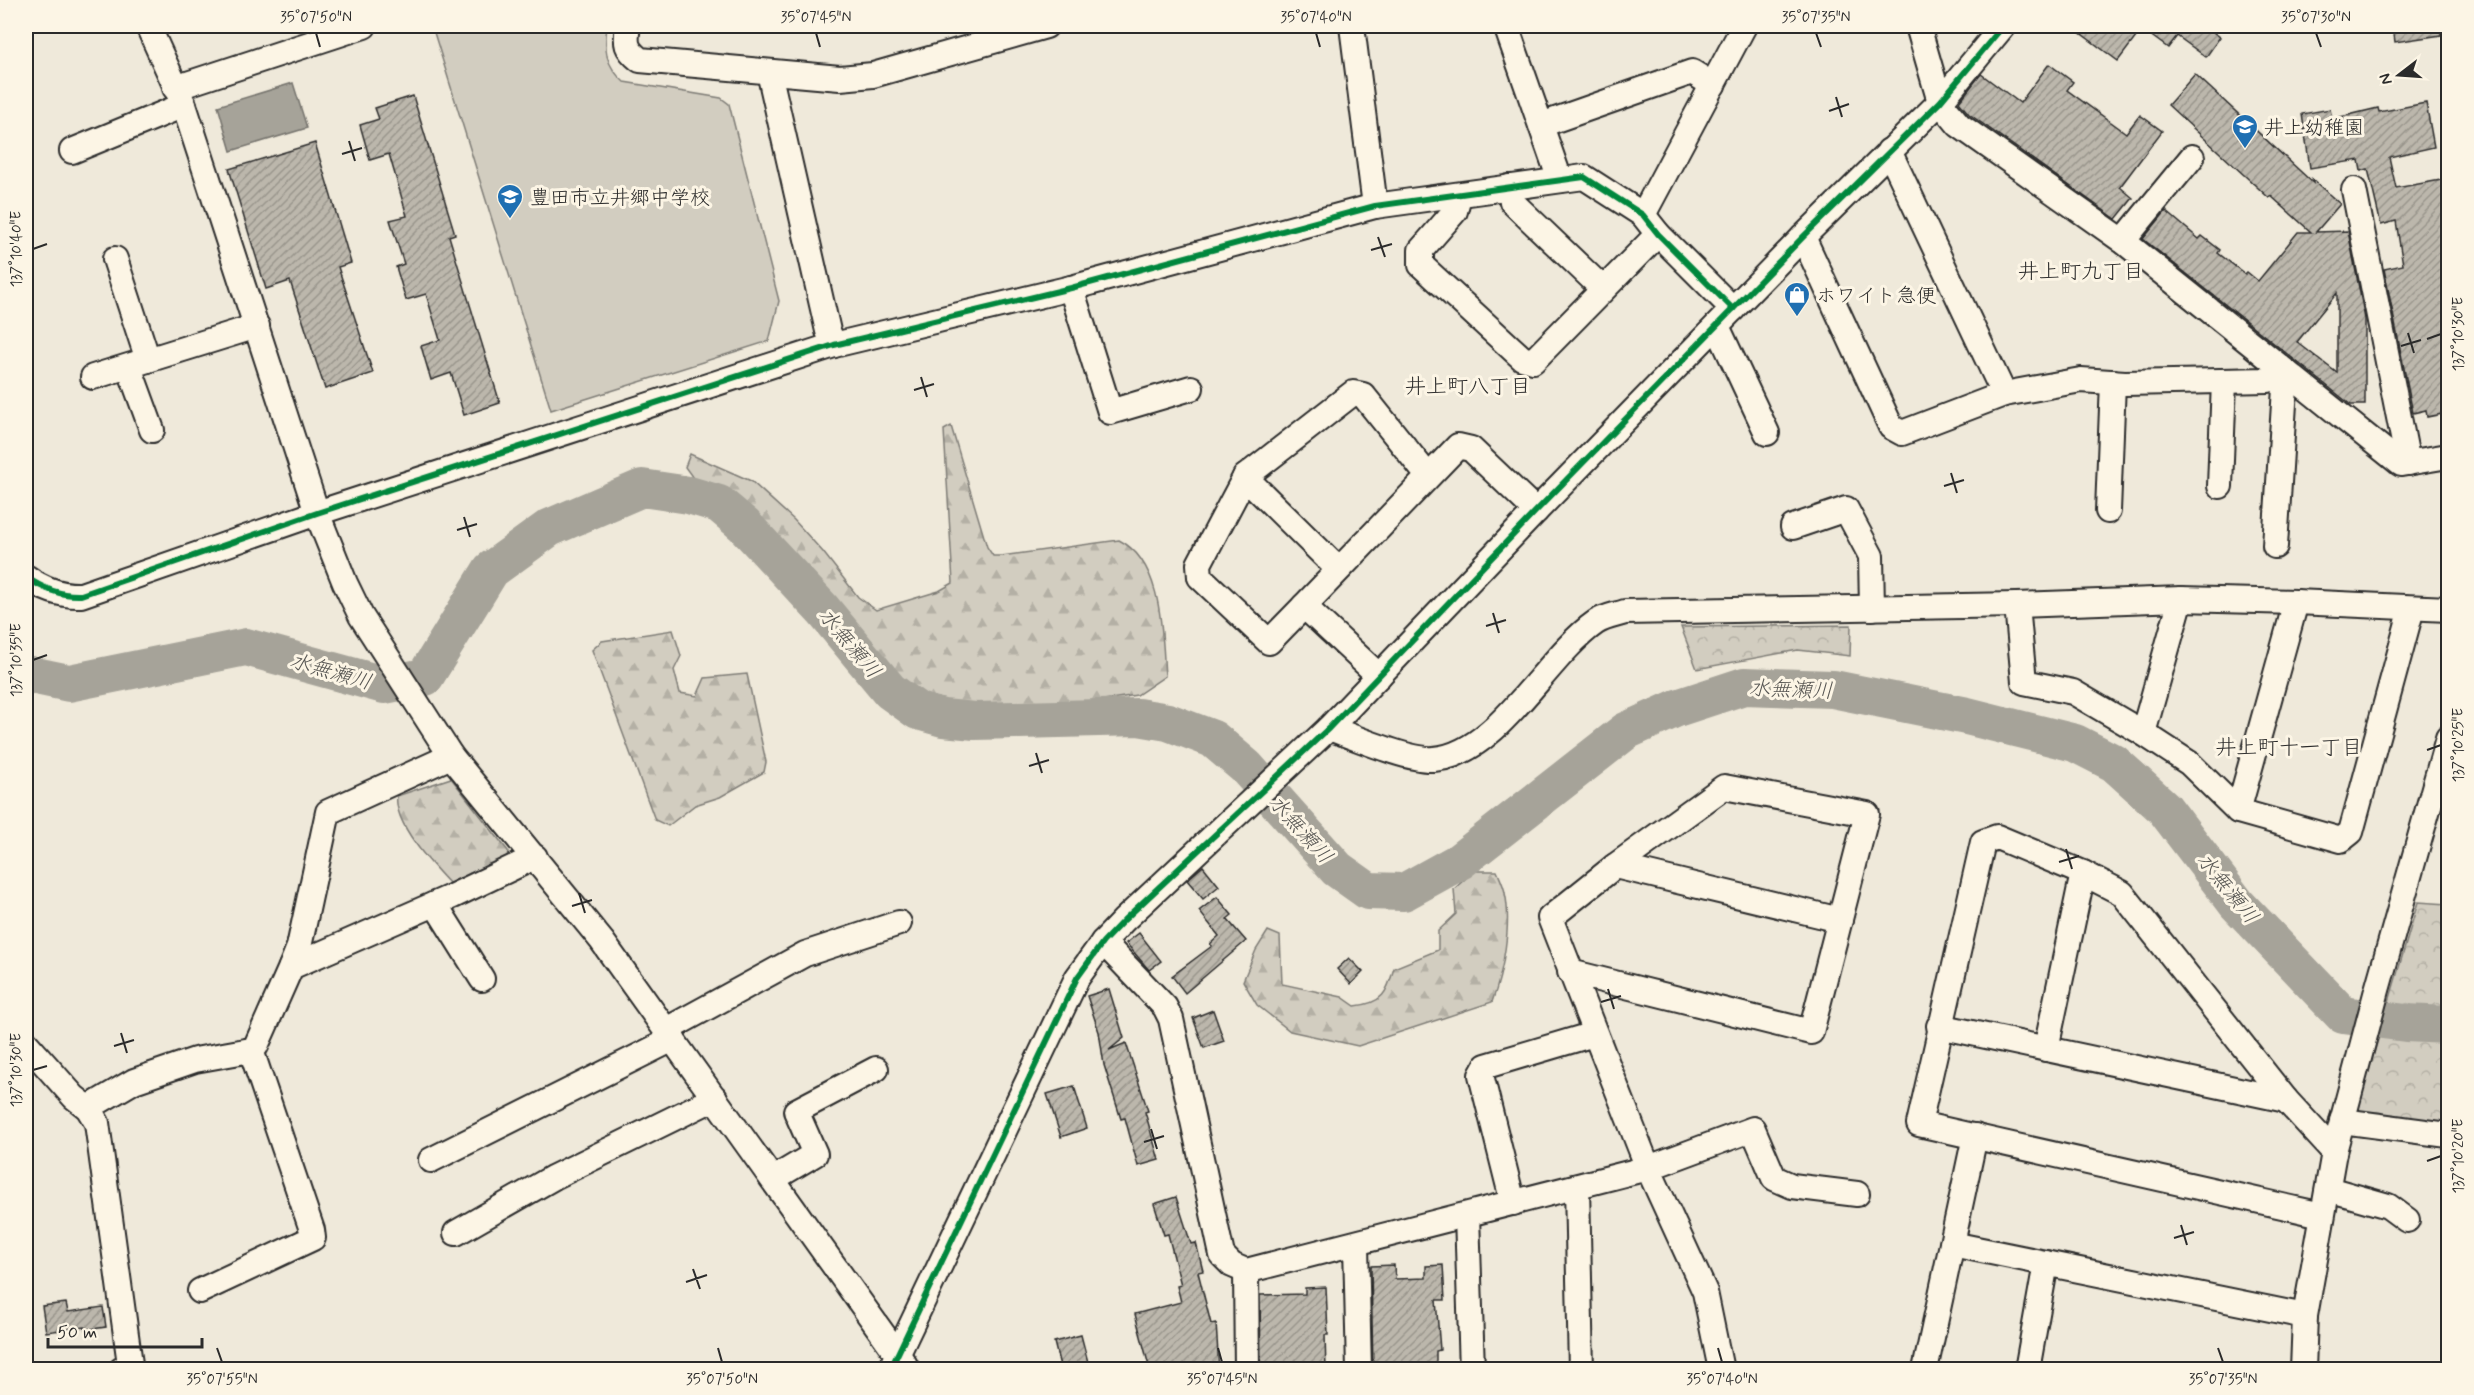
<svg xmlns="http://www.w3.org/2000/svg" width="2474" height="1395" font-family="Mynerve,'Klee One',sans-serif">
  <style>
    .green { fill: #d2cdc0; stroke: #7e7c76; stroke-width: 1.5 }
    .forest { fill: url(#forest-firs); stroke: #7e7c76; stroke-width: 1.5 }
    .park { fill: url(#park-crowns); stroke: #7e7c76; stroke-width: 1.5 }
    .water { fill: #a6a399; stroke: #75736d; stroke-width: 1.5 }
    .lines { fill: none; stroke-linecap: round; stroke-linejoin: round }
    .river { stroke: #a6a399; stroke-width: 38 }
    .building { fill: url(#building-hatch); stroke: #2b2b2b; stroke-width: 1.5; fill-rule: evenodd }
    .minor-casing { stroke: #2b2b2b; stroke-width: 28 }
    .minor { stroke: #fcf5e5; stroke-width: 24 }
    .cycleway-casing { stroke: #fcf5e5; stroke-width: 10 }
    .cycleway { stroke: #00873e; stroke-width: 6 }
    .ticks { fill: none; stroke: #2b2b2b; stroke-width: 2 }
    .labels { text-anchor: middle; stroke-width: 6; stroke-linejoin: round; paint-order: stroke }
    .poi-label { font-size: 20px; fill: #2b2b2b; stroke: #fcf5e5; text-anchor: start }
    .neighbourhood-label { font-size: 21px; fill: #2b2b2b; stroke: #fcf5e5 }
    .water-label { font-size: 21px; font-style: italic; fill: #565552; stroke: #fcf5e5 }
    .neatline { fill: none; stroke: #2b2b2b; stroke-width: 2 }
    .ticks-label { font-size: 15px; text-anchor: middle; fill: #2b2b2b }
  </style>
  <defs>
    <pattern id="forest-firs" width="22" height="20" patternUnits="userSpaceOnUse" patternTransform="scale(1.5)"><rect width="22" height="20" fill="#d2cdc0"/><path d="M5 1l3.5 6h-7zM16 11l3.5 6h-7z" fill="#b4b0a5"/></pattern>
    <pattern id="park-crowns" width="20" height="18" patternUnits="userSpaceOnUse" patternTransform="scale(1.5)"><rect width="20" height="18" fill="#d2cdc0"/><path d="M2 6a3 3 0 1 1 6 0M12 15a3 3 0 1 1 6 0" fill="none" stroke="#b4b0a5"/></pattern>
    <pattern id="building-hatch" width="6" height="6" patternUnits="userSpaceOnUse" patternTransform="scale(1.5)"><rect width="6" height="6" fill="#bcb7ac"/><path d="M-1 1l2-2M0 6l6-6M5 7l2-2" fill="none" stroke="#99958c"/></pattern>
  </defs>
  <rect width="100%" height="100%" fill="#efe9da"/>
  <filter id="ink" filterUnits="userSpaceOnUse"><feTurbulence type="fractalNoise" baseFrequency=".0167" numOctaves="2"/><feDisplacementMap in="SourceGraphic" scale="12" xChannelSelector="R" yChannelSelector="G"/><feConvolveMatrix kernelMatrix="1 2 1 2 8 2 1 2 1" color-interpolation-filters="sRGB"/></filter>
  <g filter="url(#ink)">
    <path class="green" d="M432,26H607C604,50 605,65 624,82L721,98L729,104L779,301L769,341L551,410Z"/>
    <g class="forest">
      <path d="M951,426L987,547L993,556H1001L1119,540C1163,562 1162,633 1165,676L1137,695L1063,706L999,709H933L898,686L779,550L747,518L698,485L685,467L690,454L751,481L794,520L823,552L858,597L876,610L939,591L953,583L944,430Z"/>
      <path d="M673,630L681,656L674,670L680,693L697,696L705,678L747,674L766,762L764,772L720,797L695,805L668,826L655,820L592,650L602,641Z"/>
      <path d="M451,778L508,851L506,863L452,886C434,867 393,824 397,796Z"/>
      <path d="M1474,871H1497C1500,878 1504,886 1505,893C1512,924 1503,973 1492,1002L1358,1046L1290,1031L1257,1005L1243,981L1256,950L1268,931L1280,936L1282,984L1342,997L1355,1006C1383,1003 1387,993 1394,968L1438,950V931L1456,914L1454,889Z"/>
    </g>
    <g class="park">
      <path d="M1851,625L1850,656L1798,650L1697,669L1681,627Z"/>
      <path d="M2418,902L2448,904V1128L2356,1115Z"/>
    </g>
    <path class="water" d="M293,83L307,128L231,151L218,106Z"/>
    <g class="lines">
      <path class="river" d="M26,674L69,683L246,647L384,685L425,677L491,570L549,528L642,488L689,495L719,504L744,525L823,610L890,691L918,711L943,718L975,721L1138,717L1168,722L1213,739L1246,767L1337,869L1368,891L1404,892L1460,861L1626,731L1677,708L1744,686L1833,689L1967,716L2075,743L2114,763L2164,808L2237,904L2343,1015L2406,1023L2448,1025"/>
    </g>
    <g class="building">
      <path d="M2071,26H2204L2220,37L2206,57L2177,36L2168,48L2142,29L2118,61Z"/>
      <path d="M2393,26H2440L2441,35L2395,42Z"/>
      <path d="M2049,64L2073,82L2067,90L2126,133L2140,115L2162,131L2120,187L2133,198L2116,219L1969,114L1959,102L1981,74L2020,103Z"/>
      <path d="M2195,74L2313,183L2312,179L2340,204L2316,232L2348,231L2365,319V405H2351L2143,239L2166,211L2199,239L2202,236L2220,250L2218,253L2245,274L2247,272L2258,281L2298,232H2311L2271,196L2269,198L2168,105ZM2337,293V373L2297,342Z"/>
      <path d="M413,96L455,234L449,236L500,403L464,415L451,373L431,380L421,346L440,340L426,294L406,300L396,267L404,264L390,220L407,216L389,154L370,160L360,125L379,119L375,108Z"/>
      <path d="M2426,103L2434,147L2389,157L2396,188L2447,179L2448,189V242L2440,243L2448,289V413L2427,417L2426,410L2413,413L2384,269L2403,265L2396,221L2381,225L2368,169L2361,171L2359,160L2310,168L2302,114L2330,109L2332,119L2378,108L2379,112Z"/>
      <path d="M315,143L351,263L338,267L373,373L325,389L290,281L266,289L229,169Z"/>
      <path d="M1203,866L1219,886L1203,899L1187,880Z"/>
      <path d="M1217,897L1232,915L1227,919L1246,941L1185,993L1172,976L1212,946L1210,944L1219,936L1199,911Z"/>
      <path d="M1139,933L1161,961L1149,970L1126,943Z"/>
      <path d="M1349,958L1363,972L1351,984L1337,969Z"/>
      <path d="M1109,989L1124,1038L1109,1050L1126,1043L1148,1111L1145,1112L1159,1160L1138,1166L1125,1118L1121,1119L1104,1065L1099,1032L1087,996Z"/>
      <path d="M1213,1010L1224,1041L1204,1048L1193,1018Z"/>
      <path d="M1074,1086L1087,1128L1061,1137L1047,1094Z"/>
      <path d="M1176,1197L1191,1244L1196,1243L1203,1271L1198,1272L1211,1324L1216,1323L1219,1370H1150L1135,1314L1181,1302L1177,1286L1181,1285L1168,1234L1164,1235L1154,1204Z"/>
      <path d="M1394,1265L1395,1279L1426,1278V1266L1443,1265L1445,1300H1436L1440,1350L1436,1351V1370H1373L1371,1266Z"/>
      <path d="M1326,1287L1328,1335H1325L1326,1370H1261L1260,1295L1305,1294V1288Z"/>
      <path d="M66,1303L68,1312L103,1307L106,1327L85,1330V1327L46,1332L42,1306Z"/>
      <path d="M1081,1335L1090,1370H1061L1054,1342Z"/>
    </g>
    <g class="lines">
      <defs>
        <g id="minor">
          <path d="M148,26L184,105L317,513L345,583L361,616L451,756L602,941L905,1365"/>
          <path d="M628,26C625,44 626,49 640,60L840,78L873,75L1046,26"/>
          <path d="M1352,26L1375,206"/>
          <path d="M1506,26L1560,180"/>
          <path d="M1918,26L1940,102L1959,125L2123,241L2401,464L2448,456"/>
          <path d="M769,72L828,331L834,345"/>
          <path d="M175,88L364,26"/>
          <path d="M1541,125L1692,72L1713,85"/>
          <path d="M72,151L184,105"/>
          <path d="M1889,151L2004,394"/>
          <path d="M1510,187L1512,202L1603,289"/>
          <path d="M2354,190L2408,463"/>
          <path d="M1459,195L1455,211L1421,250V265L1522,358L1533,361L1658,234"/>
          <path d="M1643,215L1744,26"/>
          <path d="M1803,237L1891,427L1902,433L2004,394L2081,380L2125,383L2268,380L2286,372"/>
          <path d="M2123,241L2192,157"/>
          <path d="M115,259L148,360"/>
          <path d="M1071,288L1110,412L1191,388"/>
          <path d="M1717,326L1767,433"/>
          <path d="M129,367L152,430"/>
          <path d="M93,377L257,326"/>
          <path d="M1245,477L1338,569"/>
          <path d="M2220,486L2224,381"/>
          <path d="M2108,511L2113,382"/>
          <path d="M1793,527L1846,509L1871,556L1872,608"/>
          <path d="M2275,546L2286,372"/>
          <path d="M26,577C43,589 60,596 81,595L317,513L834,345L1071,288L1375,206L1584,177L1643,215L1658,234L1733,309"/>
          <path d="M2017,605L2024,682L2073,692L2143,733L2189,763L2238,811L2341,840L2351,832L2412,608"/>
          <path d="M1304,606L1269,642L1200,577L1199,564L1245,477L1353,393L1363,395L1428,476"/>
          <path d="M1379,676L1304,606L1458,446L1471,449L1536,511"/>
          <path d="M1329,728C1354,737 1410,761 1434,759C1497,755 1545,658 1595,623C1603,617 1616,615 1625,612L2017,605L2181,599L2296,602L2448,609"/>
          <path d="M2143,733L2181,599"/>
          <path d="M2238,811L2296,602"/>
          <path d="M1615,866L1840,920"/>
          <path d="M435,904L482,979"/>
          <path d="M1103,942L1165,1007L1171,1019L1222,1255L1232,1265L1246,1271L1648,1168L1753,1129L1774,1178L1792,1186L1857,1194"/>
          <path d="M291,967L299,947L328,812L451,756"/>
          <path d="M1570,972L1811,1032L1867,814L1724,787L1615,866L1550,918L1648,1168L1705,1292L1721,1370"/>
          <path d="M1939,1026L2286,1100"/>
          <path d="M666,1030L805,954L899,923"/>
          <path d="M26,1043L74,1097L88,1108L97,1123L130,1364L121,1370"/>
          <path d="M2046,1049L2083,873"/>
          <path d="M88,1108L134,1081L195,1060L251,1050L256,1046L291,967L453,896L535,857"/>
          <path d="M2342,1121L2448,1135"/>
          <path d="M431,1160L673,1039"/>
          <path d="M773,1179L815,1154L796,1111L876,1069"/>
          <path d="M1577,1187L1581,1370"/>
          <path d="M2328,1189L2388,1206L2407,1220"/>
          <path d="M1513,1203L1481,1075L1486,1066L1594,1034"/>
          <path d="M1467,1215L1472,1370"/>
          <path d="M2322,1215L1919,1124L1983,842L1997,837L2083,873L2122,893L2286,1100L2334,1152"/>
          <path d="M456,1233L554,1177L715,1098"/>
          <path d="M1952,1244L2305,1316"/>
          <path d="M1356,1245L1359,1370"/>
          <path d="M1246,1271L1247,1370"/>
          <path d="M200,1291L313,1238L312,1230L251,1050"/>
          <path d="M890,1370L1077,978L1103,942L1124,920L1329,728L1536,511L1803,237L1940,102L2003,26"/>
          <path d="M1925,1370L1975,1136"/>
          <path d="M2027,1370L2046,1263"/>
          <path d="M2303,1370L2305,1316L2334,1152L2377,990L2448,738"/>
        </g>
      </defs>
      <use href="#minor" class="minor-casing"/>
      <use href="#minor" class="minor"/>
      <defs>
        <g id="cycleway">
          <path d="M26,577C43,589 60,596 81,595L317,513L834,345L1071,288L1375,206L1584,177L1643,215L1658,234L1733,309"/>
          <path d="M890,1370L1077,978L1103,942L1124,920L1329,728L1536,511L1803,237L1940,102L2003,26"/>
        </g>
      </defs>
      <use href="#cycleway" class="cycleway-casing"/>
      <use href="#cycleway" class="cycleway"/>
    </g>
  </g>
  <path class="ticks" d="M316,33L320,47M816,33L820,47M1316,33L1320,47M1816,33L1821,47M2316,33L2321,47M1836,97L1842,117M1829,111L1849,104M349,141L355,161M342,154L362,148M1378,237L1385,257M33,249L47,244M1371,250L1392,244M2408,333L2414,353M2427,339L2441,334M2401,346L2421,340M921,377L927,397M914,390L934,384M1951,473L1957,493M1944,486L1964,480M464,517L470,537M457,530L477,524M1493,613L1499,633M1486,626L1506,620M33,660L47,655M2427,750L2441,745M1036,753L1042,773M1029,766L1049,760M2066,849L2072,869M2059,862L2079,856M579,893L585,913M572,906L592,900M1608,989L1614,1009M1601,1002L1621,996M121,1033L127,1053M114,1046L134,1040M33,1070L47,1066M1151,1129L1157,1149M1144,1142L1164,1136M2427,1161L2441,1156M2181,1225L2187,1245M2174,1238L2194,1232M693,1269L700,1289M686,1282L707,1275M217,1348L222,1362M718,1348L722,1362M1218,1348L1222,1362M1718,1348L1722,1362M2218,1348L2223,1362"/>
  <defs>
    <symbol id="school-pin" viewBox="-11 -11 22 30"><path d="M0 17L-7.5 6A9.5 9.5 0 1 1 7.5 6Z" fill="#1f6fb2" stroke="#fcf5e5"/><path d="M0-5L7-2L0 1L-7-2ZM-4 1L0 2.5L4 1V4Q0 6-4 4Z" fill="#fff"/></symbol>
    <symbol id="shop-pin" viewBox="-11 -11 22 30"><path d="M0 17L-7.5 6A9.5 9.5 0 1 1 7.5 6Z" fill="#1f6fb2" stroke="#fcf5e5"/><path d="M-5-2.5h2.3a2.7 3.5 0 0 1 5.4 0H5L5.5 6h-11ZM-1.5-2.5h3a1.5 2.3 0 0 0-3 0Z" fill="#fff"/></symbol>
  </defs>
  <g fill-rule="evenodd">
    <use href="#school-pin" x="2230" y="112" width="30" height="40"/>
    <use href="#school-pin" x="495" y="182" width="30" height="40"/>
    <use href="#shop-pin" x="1782" y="280" width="30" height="40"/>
  </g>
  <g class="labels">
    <g class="poi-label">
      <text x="2264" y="134">井上幼稚園</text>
      <text x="530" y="204">豊田市立井郷中学校</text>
      <text x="1816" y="302">ホワイト急便</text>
    </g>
    <g class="neighbourhood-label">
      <text x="2081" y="278">井上町九丁目</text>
      <text x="1468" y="393">井上町八丁目</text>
      <text x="2289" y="754">井上町十一丁目</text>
    </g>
    <g class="water-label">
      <text transform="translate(850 643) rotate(50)" y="7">水無瀬川</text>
      <text transform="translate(331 671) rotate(16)" y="7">水無瀬川</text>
      <text transform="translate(1791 689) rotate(2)" y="7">水無瀬川</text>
      <text transform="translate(1301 829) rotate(48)" y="7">水無瀬川</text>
      <text transform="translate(2228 888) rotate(51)" y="7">水無瀬川</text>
    </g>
  </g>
  <rect width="2474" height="1395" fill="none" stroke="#fcf5e5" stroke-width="66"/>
  <g transform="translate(2399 75) rotate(253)" stroke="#fcf5e5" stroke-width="4.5" paint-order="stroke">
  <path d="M0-4.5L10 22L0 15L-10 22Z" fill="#2b2b2b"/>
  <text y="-9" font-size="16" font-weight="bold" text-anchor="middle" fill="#2b2b2b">N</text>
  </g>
  <path d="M48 1338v9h154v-9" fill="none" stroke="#2b2b2b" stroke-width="3"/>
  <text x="57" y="1338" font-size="18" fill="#2b2b2b" stroke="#fcf5e5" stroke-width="4.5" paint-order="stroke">50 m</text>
  <rect x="33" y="33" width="2408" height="1329" class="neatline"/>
  <g class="ticks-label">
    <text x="316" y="22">35°07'50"N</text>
    <text x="816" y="22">35°07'45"N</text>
    <text x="1316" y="22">35°07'40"N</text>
    <text x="1816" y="22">35°07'35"N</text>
    <text x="2316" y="22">35°07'30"N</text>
    <text transform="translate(16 249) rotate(-90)" y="5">137°10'40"E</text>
    <text transform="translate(2458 334) rotate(-90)" y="5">137°10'30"E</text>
    <text transform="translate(16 660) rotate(-90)" y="5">137°10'35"E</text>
    <text transform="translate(2458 745) rotate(-90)" y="5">137°10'25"E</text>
    <text transform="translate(16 1070) rotate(-90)" y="5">137°10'30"E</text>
    <text transform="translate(2458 1156) rotate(-90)" y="5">137°10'20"E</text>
    <text x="222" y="1384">35°07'55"N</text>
    <text x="722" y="1384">35°07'50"N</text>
    <text x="1222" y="1384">35°07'45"N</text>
    <text x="1722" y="1384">35°07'40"N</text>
    <text x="2223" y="1384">35°07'35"N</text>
  </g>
</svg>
